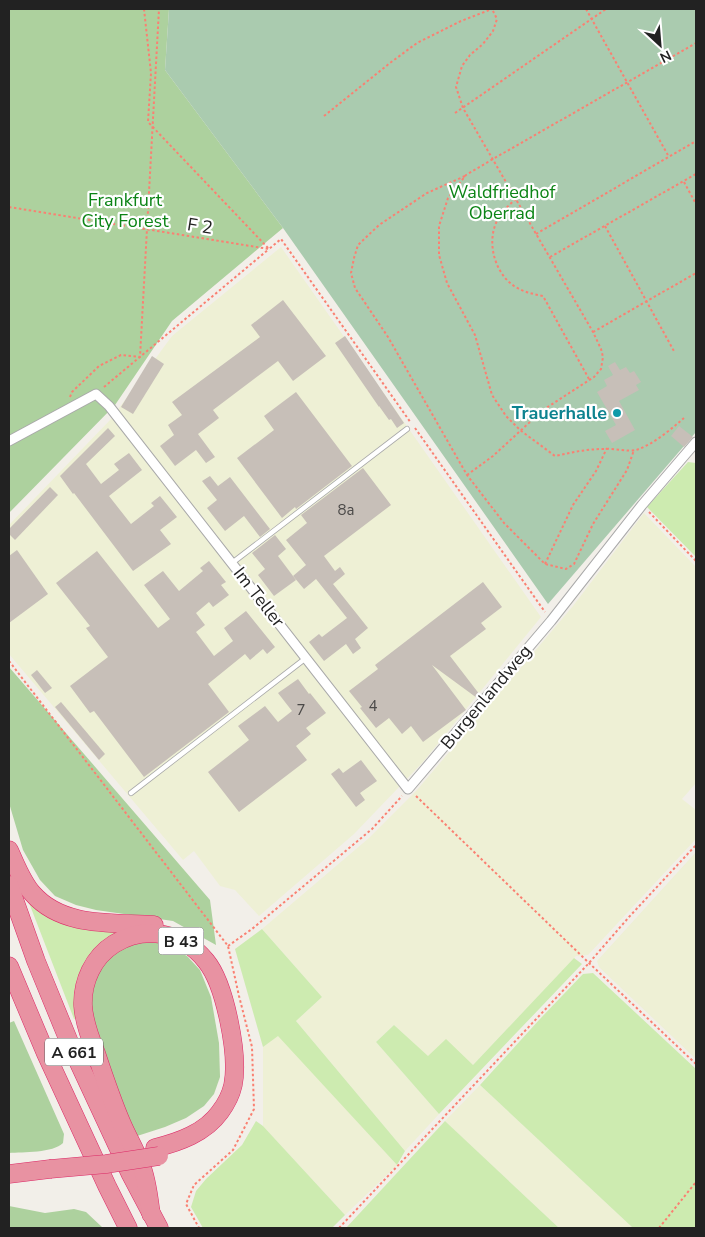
<svg xmlns="http://www.w3.org/2000/svg" width="705" height="1237" font-family="'Nunito Sans',sans-serif">
  <style>
    .farmland { fill: #eef0d5 }
    .grass { fill: #cdebb0 }
    .forest { fill: #add19e }
    .cemetery { fill: #aacbaf }
    .building { fill: #c7bfb8 }
    .lines { fill: none; stroke-linecap: round; stroke-linejoin: round }
    .service-casing { stroke: #a9a9a9; stroke-width: 6 }
    .minor-casing { stroke: #a9a9a9; stroke-width: 11 }
    .motorway-casing { stroke: #dc2a67; stroke-width: 19 }
    .path { stroke: #fa8072; stroke-width: 2; stroke-dasharray: 2.5 2.5; stroke-linecap: butt }
    .service { stroke: #fff; stroke-width: 4.5 }
    .minor { stroke: #fff; stroke-width: 9 }
    .motorway { stroke: #e892a2; stroke-width: 18 }
    .motorway-bridge-casing { stroke: #dc2a67; stroke-width: 19; stroke-linecap: butt }
    .motorway-bridge { stroke: #e892a2; stroke-width: 18 }
    .culture-dot { fill: #0f9aa8; stroke: #fff; stroke-width: 2 }
    .labels { text-anchor: middle; stroke-width: 4.5; stroke-linejoin: round; paint-order: stroke }
    .number-label { font-size: 15px; fill: #4b4948 }
    .shield { fill: #fff; stroke: #646464; stroke-width: 1 }
    .shield-label { font-size: 16px; font-weight: bold; fill: #222 }
    .park-label { font-size: 18px; fill: #0c8416; stroke: #fff }
    .street-label { font-size: 18px; fill: #222; stroke: #fff }
    .culture-label { font-size: 18px; font-weight: bold; fill: #0d838f; stroke: #fff; text-anchor: end }
  </style>
  <rect width="100%" height="100%" fill="#f2efe9"/>
  <g class="farmland">
    <path d="M281,247L541,617L423,762L354,834L259,916L235,890L220,886L194,851L183,860L9,654V525L111,419L172,336Z"/>
    <path d="M644,513L696,567V783L682,799L696,810V839L588,955L576,956L473,1065L428,1057L394,1025L376,1042L439,1114L405,1151L296,1021L322,997L262,929L369,838L417,790L573,606Z"/>
    <path d="M696,852V1059L599,967L597,961Z"/>
    <path d="M278,1035L397,1165L345,1215L263,1126V1047Z"/>
    <path d="M480,1085L633,1228H559L445,1121Z"/>
  </g>
  <g class="grass">
    <path d="M688,462L696,463V557L647,507Z"/>
    <path d="M26,895L122,930C117,932 112,935 108,937C88,950 75,975 74,998C74,1004 76,1011 76,1018L74,1019Z"/>
    <path d="M262,929L322,997L296,1021L405,1151L397,1165L278,1036L263,1047L235,949Z"/>
    <path d="M574,958L582,964L439,1114L376,1042L394,1025L428,1056L446,1039L473,1065Z"/>
    <path d="M593,973L696,1069V1228H633L480,1085L539,1020L583,974Z"/>
    <path d="M256,1121L263,1126L345,1215L332,1228H203L191,1207L196,1191L206,1179L242,1145Z"/>
    <path d="M445,1121L559,1228H346Z"/>
  </g>
  <g class="forest">
    <path d="M9,9H169L165,70L283,228L172,321L115,405L9,513Z"/>
    <path d="M9,667L210,900L216,945L173,921L96,910L76,905L55,896L40,880L23,850L9,803Z"/>
    <path d="M152,941L166,945L187,956L200,970L211,997L219,1043L220,1077L214,1094L204,1106L186,1118L165,1127L134,1137L89,1018L91,982L98,966L130,943Z"/>
    <path d="M14,1021L64,1134L63,1143C53,1153 23,1152 9,1153V1023Z"/>
    <path d="M9,1206L45,1213L74,1209L86,1212L103,1228H9Z"/>
  </g>
  <path class="cemetery" d="M169,9H696V432L548,604L283,228L165,70Z"/>
  <g class="building">
    <path d="M283,300L326,356L293,381L278,361L213,410L219,418L198,434L215,457L206,463L196,450L175,466L160,446L174,435L168,425L182,415L172,402L260,337L251,325Z"/>
    <path d="M345,336L404,423L397,428L391,419L389,420L379,406V407L335,343Z"/>
    <path d="M152,356L164,364L133,414L121,407Z"/>
    <path d="M615,362L620,370L626,367L630,373L634,371L641,382L636,385L639,390L619,401L635,430L612,443L605,431L616,425L597,392L607,386L604,380L613,375L608,366Z"/>
    <path d="M296,392L352,466L296,509L295,507L282,518L237,458L274,430L264,416Z"/>
    <path d="M679,426L693,437L684,447L671,436Z"/>
    <path d="M108,428L115,436L86,464L101,484L119,470L114,464L129,453L142,470L109,496L131,524L154,506L151,503L160,496L177,517L160,530L171,544L133,571L74,493L73,494L60,476Z"/>
    <path d="M363,468L391,505L324,556L335,571L340,567L345,574L333,584L368,628L355,639L361,648L353,654L346,644L324,661L309,642L319,634L322,637L347,618L316,579L304,589L293,576L306,565L286,540L307,523L301,515Z"/>
    <path d="M210,476L218,486L230,477L270,529L260,537L244,516L225,531L207,508L217,500L202,481Z"/>
    <path d="M50,487L58,495L15,540L9,534V529Z"/>
    <path d="M275,535L286,549L278,556L296,580L274,596L258,575L265,569L252,553Z"/>
    <path d="M17,550L48,594L9,623V556Z"/>
    <path d="M97,551L158,628L170,619L144,585L163,571L179,591L203,571L200,568L209,561L226,582L221,585L229,595L213,607L209,602L196,613L205,625L196,632L214,656L233,641L224,628L246,611L275,647L267,654L263,649L250,660L245,654L208,684L229,712L144,777L94,711L90,713L70,686L108,657L86,628L90,626L56,583Z"/>
    <path d="M483,582L502,607L481,623L486,629L450,656L480,695L477,698L432,665L466,710L423,742L411,726L402,734L389,718L376,728L360,708L362,707L349,691L378,669L375,665Z"/>
    <path d="M37,670L52,688L45,693L31,675Z"/>
    <path d="M298,679L309,694L310,693L326,713L306,728L311,734L296,746L307,760L239,812L208,772L249,740L238,726L265,706L278,722L292,711L278,693Z"/>
    <path d="M61,702L105,754L99,760L55,707Z"/>
    <path d="M361,760L377,781L360,793L365,800L356,807L331,774L339,768L343,773Z"/>
  </g>
  <g class="lines">
    <defs>
      <g id="service">
        <path d="M232,563L407,429"/>
        <path d="M131,793L306,658"/>
      </g>
      <path id="minor" d="M9,441L96,394L109,406L408,789L551,621L642,505L696,442"/>
      <g id="motorway">
        <path d="M9,850C16,865 22,882 33,894C63,928 114,922 154,925"/>
        <path d="M9,885L36,961L70,1044L130,1173L159,1228"/>
        <path d="M9,966L46,1054L107,1186L128,1228"/>
        <path d="M9,1174L50,1169"/>
        <path d="M151,1214C149,1199 147,1179 141,1165C136,1151 128,1138 122,1124C112,1101 104,1077 96,1053C90,1038 84,1022 83,1006C82,982 93,957 114,944C145,925 183,932 206,961C225,984 239,1055 233,1085C231,1094 226,1104 220,1112C205,1133 179,1142 155,1148"/>
      </g>
    </defs>
    <use href="#service" class="service-casing"/>
    <use href="#minor" class="minor-casing"/>
    <use href="#motorway" class="motorway-casing"/>
    <g class="path">
      <path d="M144,9L151,73L148,122L269,249L281,239L411,423"/>
      <path d="M586,9L669,157"/>
      <path d="M455,113L606,9"/>
      <path d="M324,116L390,63L417,43L461,21L492,9"/>
      <path d="M465,176L427,193L379,225L358,245L354,258L351,273L355,288L388,337L467,475L504,523L545,564L566,569L574,564L593,524L627,470L634,450"/>
      <path d="M684,182L696,204"/>
      <path d="M516,199C508,206 500,213 496,223C487,244 495,273 514,286C523,292 533,294 543,296L589,379"/>
      <path d="M9,207L269,249"/>
      <path d="M605,226L675,353"/>
      <path d="M536,234L696,141"/>
      <path d="M550,257L696,174"/>
      <path d="M593,332L696,273"/>
      <path d="M104,387L269,249"/>
      <path d="M70,397L72,392L99,366L121,355L140,357L159,9"/>
      <path d="M684,418C670,430 654,444 636,450C628,452 614,448 605,449C587,449 573,452 555,456L520,430L506,416L492,395L475,335L447,283L439,255V226L448,198L466,175L493,159L696,43"/>
      <path d="M415,428L545,612"/>
      <path d="M467,475L493,456L543,410L594,377L601,369L603,357L601,349L593,332L463,108L456,87L462,66L470,55L483,44L493,31L497,19L492,9"/>
      <path d="M649,512L696,561"/>
      <path d="M545,564L573,505L596,471L607,448"/>
      <path d="M9,661L228,946L239,996L252,1047L254,1109L233,1150L194,1185L186,1204L199,1228"/>
      <path d="M416,796L589,963L696,1064"/>
      <path d="M228,946L252,929L372,829L402,796"/>
      <path d="M339,1228L589,963L629,917L696,845"/>
      <path d="M659,1228L696,1182"/>
    </g>
    <use href="#service" class="service"/>
    <use href="#minor" class="minor"/>
    <use href="#motorway" class="motorway"/>
    <defs>
      <path id="motorway-bridge" d="M50,1169L106,1164L159,1156"/>
    </defs>
    <use href="#motorway-bridge" class="motorway-bridge-casing"/>
    <use href="#motorway-bridge" class="motorway-bridge"/>
  </g>
  <circle class="culture-dot" cx="617" cy="413" r="5"/>
  <g class="labels">
    <g class="number-label">
      <text x="346" y="515">8a</text>
      <text x="373" y="711">4</text>
      <text x="301" y="715">7</text>
    </g>
    <g class="shield">
      <rect x="158.5" y="927.5" width="45" height="27" rx="4"/>
      <rect x="45" y="1038.5" width="58" height="27" rx="4"/>
    </g>
    <g class="shield-label">
      <text x="181" y="947">B 43</text>
      <text x="74" y="1058">A 661</text>
    </g>
    <g class="park-label">
      <text x="502" y="198">Waldfriedhof<tspan x="502" dy="21">Oberrad</tspan></text>
      <text x="125" y="206">Frankfurt<tspan x="125" dy="21">City Forest</tspan></text>
    </g>
    <g class="street-label">
      <text transform="translate(200 226) rotate(9)" y="6">F 2</text>
      <text transform="translate(259 597) rotate(52)" y="6">Im Teller</text>
      <text transform="translate(486 697) rotate(-50)" y="6">Burgenlandweg</text>
    </g>
    <g class="culture-label">
      <text x="607" y="419">Trauerhalle</text>
    </g>
  </g>
  <rect width="705" height="1237" fill="none" stroke="#222222" stroke-width="20"/>
  <g transform="translate(660 45) rotate(154)" stroke="#ffffff" stroke-width="4" paint-order="stroke">
  <path d="M0-4L9 19L0 12L-9 19Z" fill="#222222"/>
  <text y="-8" font-size="14" font-weight="bold" text-anchor="middle" fill="#222222">N</text>
  </g>
</svg>
